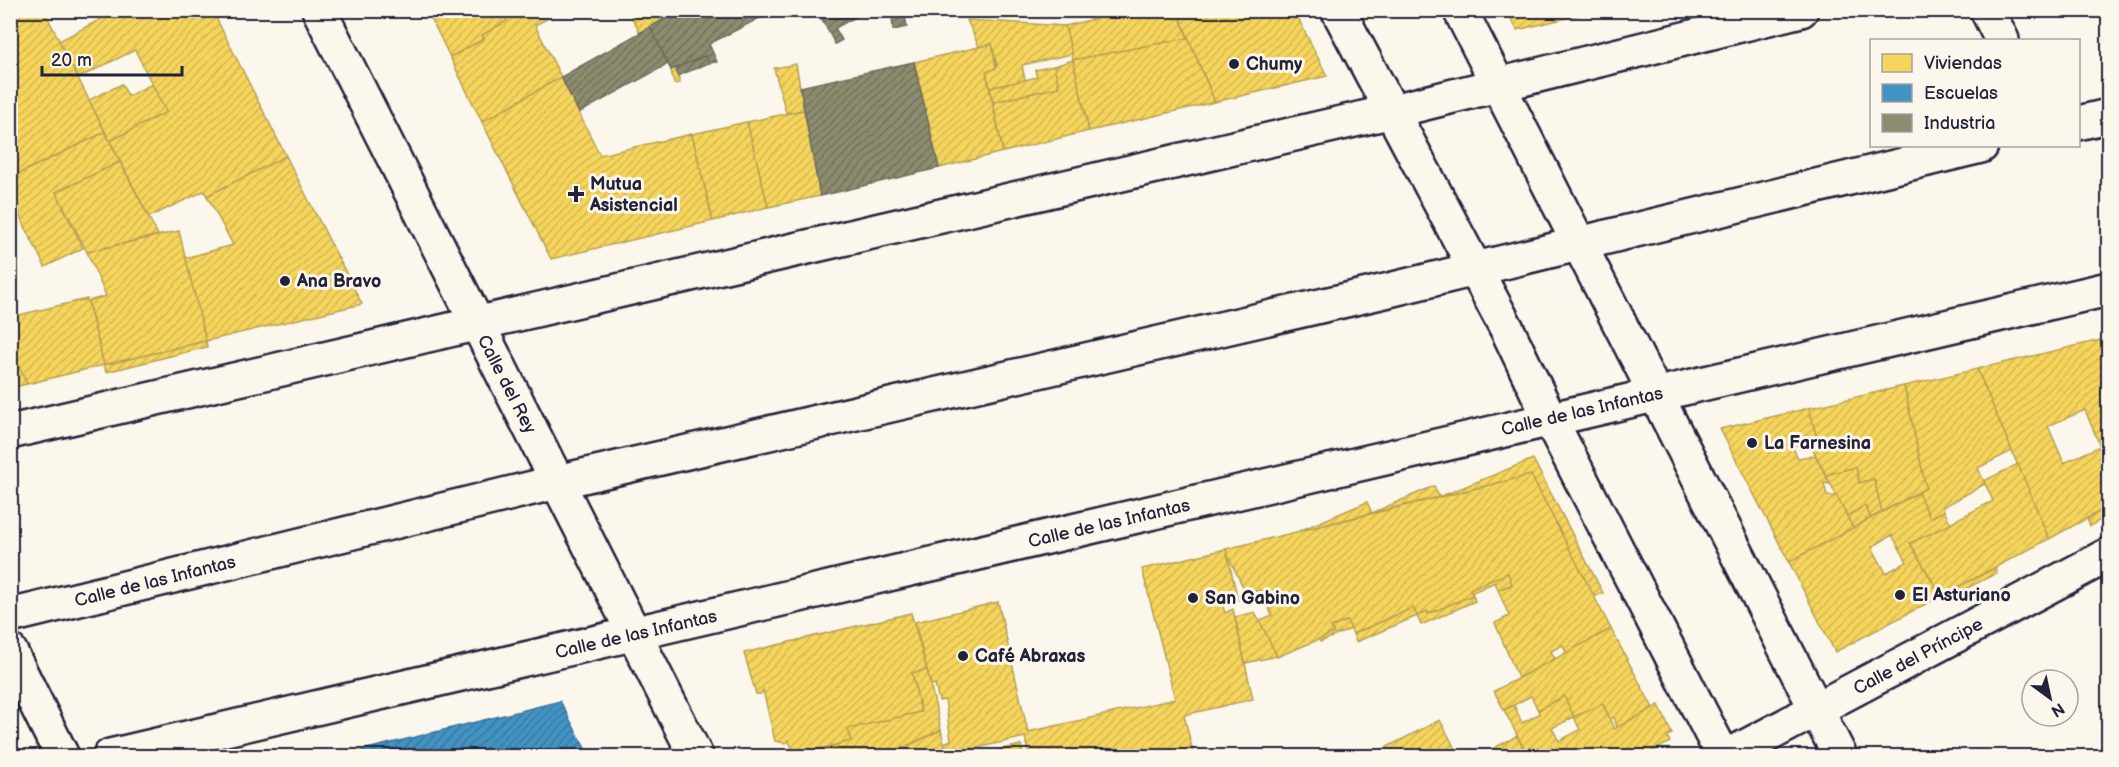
<svg xmlns="http://www.w3.org/2000/svg" width="2119" height="767" font-family="'Balsamiq Sans',sans-serif">
  <style>
    .homes { fill: url(#homes-hatch); stroke: #b69f52; stroke-width: 1.5; fill-rule: evenodd }
    .schools { fill: url(#schools-hatch); stroke: #39719a; stroke-width: 1.5 }
    .industry { fill: url(#industry-hatch); stroke: #6c6c5f; stroke-width: 1.5 }
    .lines { fill: none; stroke-linecap: round; stroke-linejoin: round }
    .minor-casing { stroke: #22223b; stroke-width: 38 }
    .minor { stroke: #fbf7ec; stroke-width: 33 }
    .poi-dot { fill: #22223b; stroke: #fbf7ec; stroke-width: 2 }
    .labels { text-anchor: middle; stroke-width: 6; stroke-linejoin: round; paint-order: stroke }
    .poi-label { font-size: 18px; font-weight: bold; fill: #22223b; stroke: #fbf7ec; text-anchor: start }
    .street-label { font-size: 18px; fill: #22223b; stroke: #fbf7ec }
  </style>
  <defs>
    <pattern id="homes-hatch" width="6" height="6" patternUnits="userSpaceOnUse" patternTransform="scale(1.5)"><rect width="6" height="6" fill="#f6d55c"/><path d="M-1 1l2-2M0 6l6-6M5 7l2-2" fill="none" stroke="#d3b751"/></pattern>
    <pattern id="schools-hatch" width="6" height="6" patternUnits="userSpaceOnUse" patternTransform="scale(1.5)"><rect width="6" height="6" fill="#4393c3"/><path d="M-1 1l2-2M0 6l6-6M5 7l2-2" fill="none" stroke="#3878a0"/></pattern>
    <pattern id="industry-hatch" width="6" height="6" patternUnits="userSpaceOnUse" patternTransform="scale(1.5)"><rect width="6" height="6" fill="#8c8c6e"/><path d="M-1 1l2-2M0 6l6-6M5 7l2-2" fill="none" stroke="#72725c"/></pattern>
  </defs>
  <rect width="100%" height="100%" fill="#fbf7ec"/>
  <filter id="ink" filterUnits="userSpaceOnUse"><feTurbulence type="fractalNoise" baseFrequency=".0167" numOctaves="2"/><feDisplacementMap in="SourceGraphic" scale="12" xChannelSelector="R" yChannelSelector="G"/><feConvolveMatrix kernelMatrix="1 2 1 2 8 2 1 2 1" color-interpolation-filters="sRGB"/></filter>
  <g filter="url(#ink)">
    <g class="homes">
      <path d="M10,10H44L105,132L10,178Z"/>
      <path d="M118,10H212L286,156L207,196L204,191L149,217L110,141L166,112L135,50L78,78L59,41Z"/>
      <path d="M436,10H502L507,21L482,35L484,39L450,57L429,14Z"/>
      <path d="M502,10H543L547,19L535,25L561,77L482,122L450,57L484,39L482,35L507,21Z"/>
      <path d="M628,10H679L680,11L640,33Z"/>
      <path d="M1099,10H1119V13L1099,17Z"/>
      <path d="M1130,10H1177L1188,38L1073,60L1065,26Z"/>
      <path d="M1177,10H1294L1327,76L1215,102Z"/>
      <path d="M1506,10H1600L1517,30Z"/>
      <path d="M967,20L1065,26L1072,54L1022,65L1025,80L990,88L986,72L997,66L992,44L979,47Z"/>
      <path d="M1188,38L1215,102L1089,131L1073,60Z"/>
      <path d="M992,44L996,68L986,72L1003,152L939,168L914,62Z"/>
      <path d="M1073,60L1089,131L1003,152L993,102L1059,87L1054,66Z"/>
      <path d="M796,64L804,110L786,113L774,68Z"/>
      <path d="M1054,66L1059,87L993,102L990,88L1037,77L1035,70Z"/>
      <path d="M676,68L680,83L674,84L671,70Z"/>
      <path d="M561,77L600,155L692,134L713,221L551,259L482,122Z"/>
      <path d="M122,84L128,96L152,84L166,112L110,141L89,100Z"/>
      <path d="M804,110L820,196L768,207L747,122Z"/>
      <path d="M747,122L768,207L713,221L692,134Z"/>
      <path d="M105,132L120,162L56,192L83,248L45,267L10,196V178Z"/>
      <path d="M286,156L362,304L206,341L185,258L233,245L207,196Z"/>
      <path d="M120,162L158,235L87,252L56,192Z"/>
      <path d="M179,231L206,341L104,365L88,301L106,296L87,252Z"/>
      <path d="M87,299L104,365L27,384L10,346V317Z"/>
      <path d="M2108,338V349L2105,350L2100,340Z"/>
      <path d="M2100,340L2108,358V507L2049,539L1977,369ZM2085,410L2100,446L2064,463L2048,426Z"/>
      <path d="M206,341L207,347L106,372L104,365Z"/>
      <path d="M10,346L27,384L10,388Z"/>
      <path d="M1977,369L2012,451L1978,468L1985,484L1943,507L1944,511L1930,518L1918,493L1926,488L1904,386Z"/>
      <path d="M1904,386L1926,488L1882,512L1874,479L1859,483L1856,467L1826,475L1810,444L1818,443L1809,408Z"/>
      <path d="M1809,408L1818,443L1792,446L1798,458L1815,455L1830,484L1824,483L1827,496H1837L1853,528L1789,562L1720,429Z"/>
      <path d="M1533,459L1603,593L1594,597L1592,594L1531,475L1439,497Z"/>
      <path d="M2018,464L2049,539L1941,596L1910,543L1993,501L1984,481Z"/>
      <path d="M1856,467L1859,483L1874,479L1882,512L1871,518L1865,506L1847,516L1826,475Z"/>
      <path d="M1531,475L1611,629L1566,653L1563,645L1551,651L1555,659L1518,678L1495,623L1509,616L1498,590L1512,584L1508,573L1470,589L1473,595L1428,614L1427,611L1417,616L1413,608L1353,634L1347,621L1331,627L1334,633L1277,657L1259,621L1272,615L1260,590L1247,595L1228,556L1226,549Z"/>
      <path d="M1434,486L1439,497L1372,513Z"/>
      <path d="M1918,493L1930,518L1944,511L1951,524L1910,543L1941,596L1835,652L1789,562ZM1892,535L1907,562L1886,573L1872,547Z"/>
      <path d="M1367,502L1372,513L1299,531Z"/>
      <path d="M1865,506L1871,518L1853,528L1847,516Z"/>
      <path d="M2108,507V516L2090,526L2087,519Z"/>
      <path d="M1226,549L1238,600L1222,603L1225,613L1233,609L1253,699L1184,715L1194,756H1029L1025,737L946,755L944,743L951,740L945,700L939,701L935,684L931,685L915,622L998,602L1028,732L1175,699L1142,569Z"/>
      <path d="M1995,568L1997,573L1960,592L1958,587Z"/>
      <path d="M1508,573L1512,584L1498,590L1495,582L1471,593L1470,589Z"/>
      <path d="M1473,595L1475,601L1421,625L1417,616L1427,611L1428,614Z"/>
      <path d="M1413,608L1417,616L1356,642L1353,634Z"/>
      <path d="M1255,612L1277,656L1245,663L1235,617Z"/>
      <path d="M911,613L927,670L912,673L921,712L848,729L851,741L796,755L788,740L785,743L775,741L763,690L761,694H756L744,653Z"/>
      <path d="M1347,621L1351,629L1320,642L1319,639L1334,633L1331,627Z"/>
      <path d="M1611,629L1653,708L1617,728L1614,717L1610,719L1603,704L1574,717L1564,696L1538,710L1531,696L1504,710L1494,691Z"/>
      <path d="M927,670L941,730L885,756H797L851,741L848,729L921,712L912,673Z"/>
      <path d="M1564,696L1574,717L1603,704L1614,729L1659,705L1672,734L1667,736L1670,742L1653,751L1656,756H1528L1504,710L1514,705L1522,723L1539,714L1538,710ZM1574,717L1580,730L1559,741L1552,728Z"/>
      <path d="M1440,720L1459,756H1390L1385,748Z"/>
      <path d="M941,730L947,756H905L901,749Z"/>
      <path d="M1517,736L1528,756H1479Z"/>
      <path d="M1021,745L1023,756H974Z"/>
      <path d="M1385,748L1390,756H1369Z"/>
      <path d="M901,749L905,756H885Z"/>
      <path d="M363,750L366,756H335Z"/>
    </g>
    <path class="schools" d="M560,701L589,756H366L363,750Z"/>
    <g class="industry">
      <path d="M775,10L709,44L717,62L709,63L705,56L671,70L650,27L680,10Z"/>
      <path d="M817,10H861L863,13L835,28L842,40L835,44Z"/>
      <path d="M861,10H897L900,15L863,13Z"/>
      <path d="M892,16H905L907,27L893,30Z"/>
      <path d="M650,27L668,64L579,113L561,77Z"/>
      <path d="M705,56L709,63L678,76L676,68Z"/>
      <path d="M914,62L939,168L820,196L800,87Z"/>
    </g>
    <g class="lines">
      <defs>
        <g id="minor">
          <path d="M319,10L696,756"/>
          <path d="M1338,10L1507,329L1550,419L1723,756"/>
          <path d="M1460,10L1840,756"/>
          <path d="M1987,10L2002,40"/>
          <path d="M2078,123L2108,116"/>
          <path d="M10,432L1389,112L1801,10"/>
          <path d="M10,616L557,482L1385,291L1981,146"/>
          <path d="M10,651L62,756"/>
          <path d="M110,756L2108,289"/>
          <path d="M1728,756L2108,555"/>
        </g>
      </defs>
      <use href="#minor" class="minor-casing"/>
      <use href="#minor" class="minor"/>
    </g>
  </g>
  <g class="poi-dot">
    <circle cx="1234" cy="64" r="6"/>
    <path d="M573 185h6v6h6v6h-6v6h-6v-6h-6v-6h6z"/>
    <circle cx="285" cy="281" r="6"/>
    <circle cx="1752" cy="443" r="6"/>
    <circle cx="1900" cy="595" r="6"/>
    <circle cx="1193" cy="598" r="6"/>
    <circle cx="963" cy="656" r="6"/>
  </g>
  <g class="labels">
    <g class="poi-label">
      <text x="1246" y="70">Chumy</text>
      <text x="590" y="190">Mutua<tspan x="590" dy="21">Asistencial</tspan></text>
      <text x="297" y="287">Ana Bravo</text>
      <text x="1764" y="449">La Farnesina</text>
      <text x="1912" y="601">El Asturiano</text>
      <text x="1205" y="604">San Gabino</text>
      <text x="975" y="662">Café Abraxas</text>
    </g>
    <g class="street-label">
      <text transform="translate(507 384) rotate(63)" y="6">Calle del Rey</text>
      <text transform="translate(1582 411) rotate(-13)" y="6">Calle de las Infantas</text>
      <text transform="translate(1109 523) rotate(-13)" y="6">Calle de las Infantas</text>
      <text transform="translate(155 581) rotate(-14)" y="6">Calle de las Infantas</text>
      <text transform="translate(636 634) rotate(-13)" y="6">Calle de las Infantas</text>
      <text transform="translate(1918 656) rotate(-28)" y="6">Calle del Príncipe</text>
    </g>
  </g>
  <rect width="2119" height="767" fill="none" stroke="#fbf7ec" stroke-width="36"/>
  <rect x="18" y="18" width="2083" height="731" fill="none" stroke="#22223b" stroke-width="2" filter="url(#ink)"/>
  <rect x="1870" y="39" width="210" height="108" fill="#fbf7ec" stroke="#a4a2a5" stroke-width="1.5"/>
  <rect x="1882" y="54" width="30" height="18" fill="#f6d55c" stroke="#a4a2a5" stroke-width="1.5"/>
  <text x="1924" y="69" font-size="18" fill="#22223b">Viviendas</text>
  <rect x="1882" y="84" width="30" height="18" fill="#4393c3" stroke="#a4a2a5" stroke-width="1.5"/>
  <text x="1924" y="99" font-size="18" fill="#22223b">Escuelas</text>
  <rect x="1882" y="114" width="30" height="18" fill="#8c8c6e" stroke="#a4a2a5" stroke-width="1.5"/>
  <text x="1924" y="129" font-size="18" fill="#22223b">Industria</text>
  <g transform="translate(2050 698) rotate(147)"><circle r="28" fill="#fbf7ec" stroke="#a4a2a5" stroke-width="1.5"/>
  <path d="M0-4.5L10 22L0 15L-10 22Z" fill="#22223b"/>
  <text y="-9" font-size="16" font-weight="bold" text-anchor="middle" fill="#22223b">N</text>
  </g>
  <path d="M42 66v9h140v-9" fill="none" stroke="#22223b" stroke-width="3"/>
  <text x="51" y="66" font-size="18" fill="#22223b" stroke="#fbf7ec" stroke-width="4.5" paint-order="stroke">20 m</text>
</svg>
